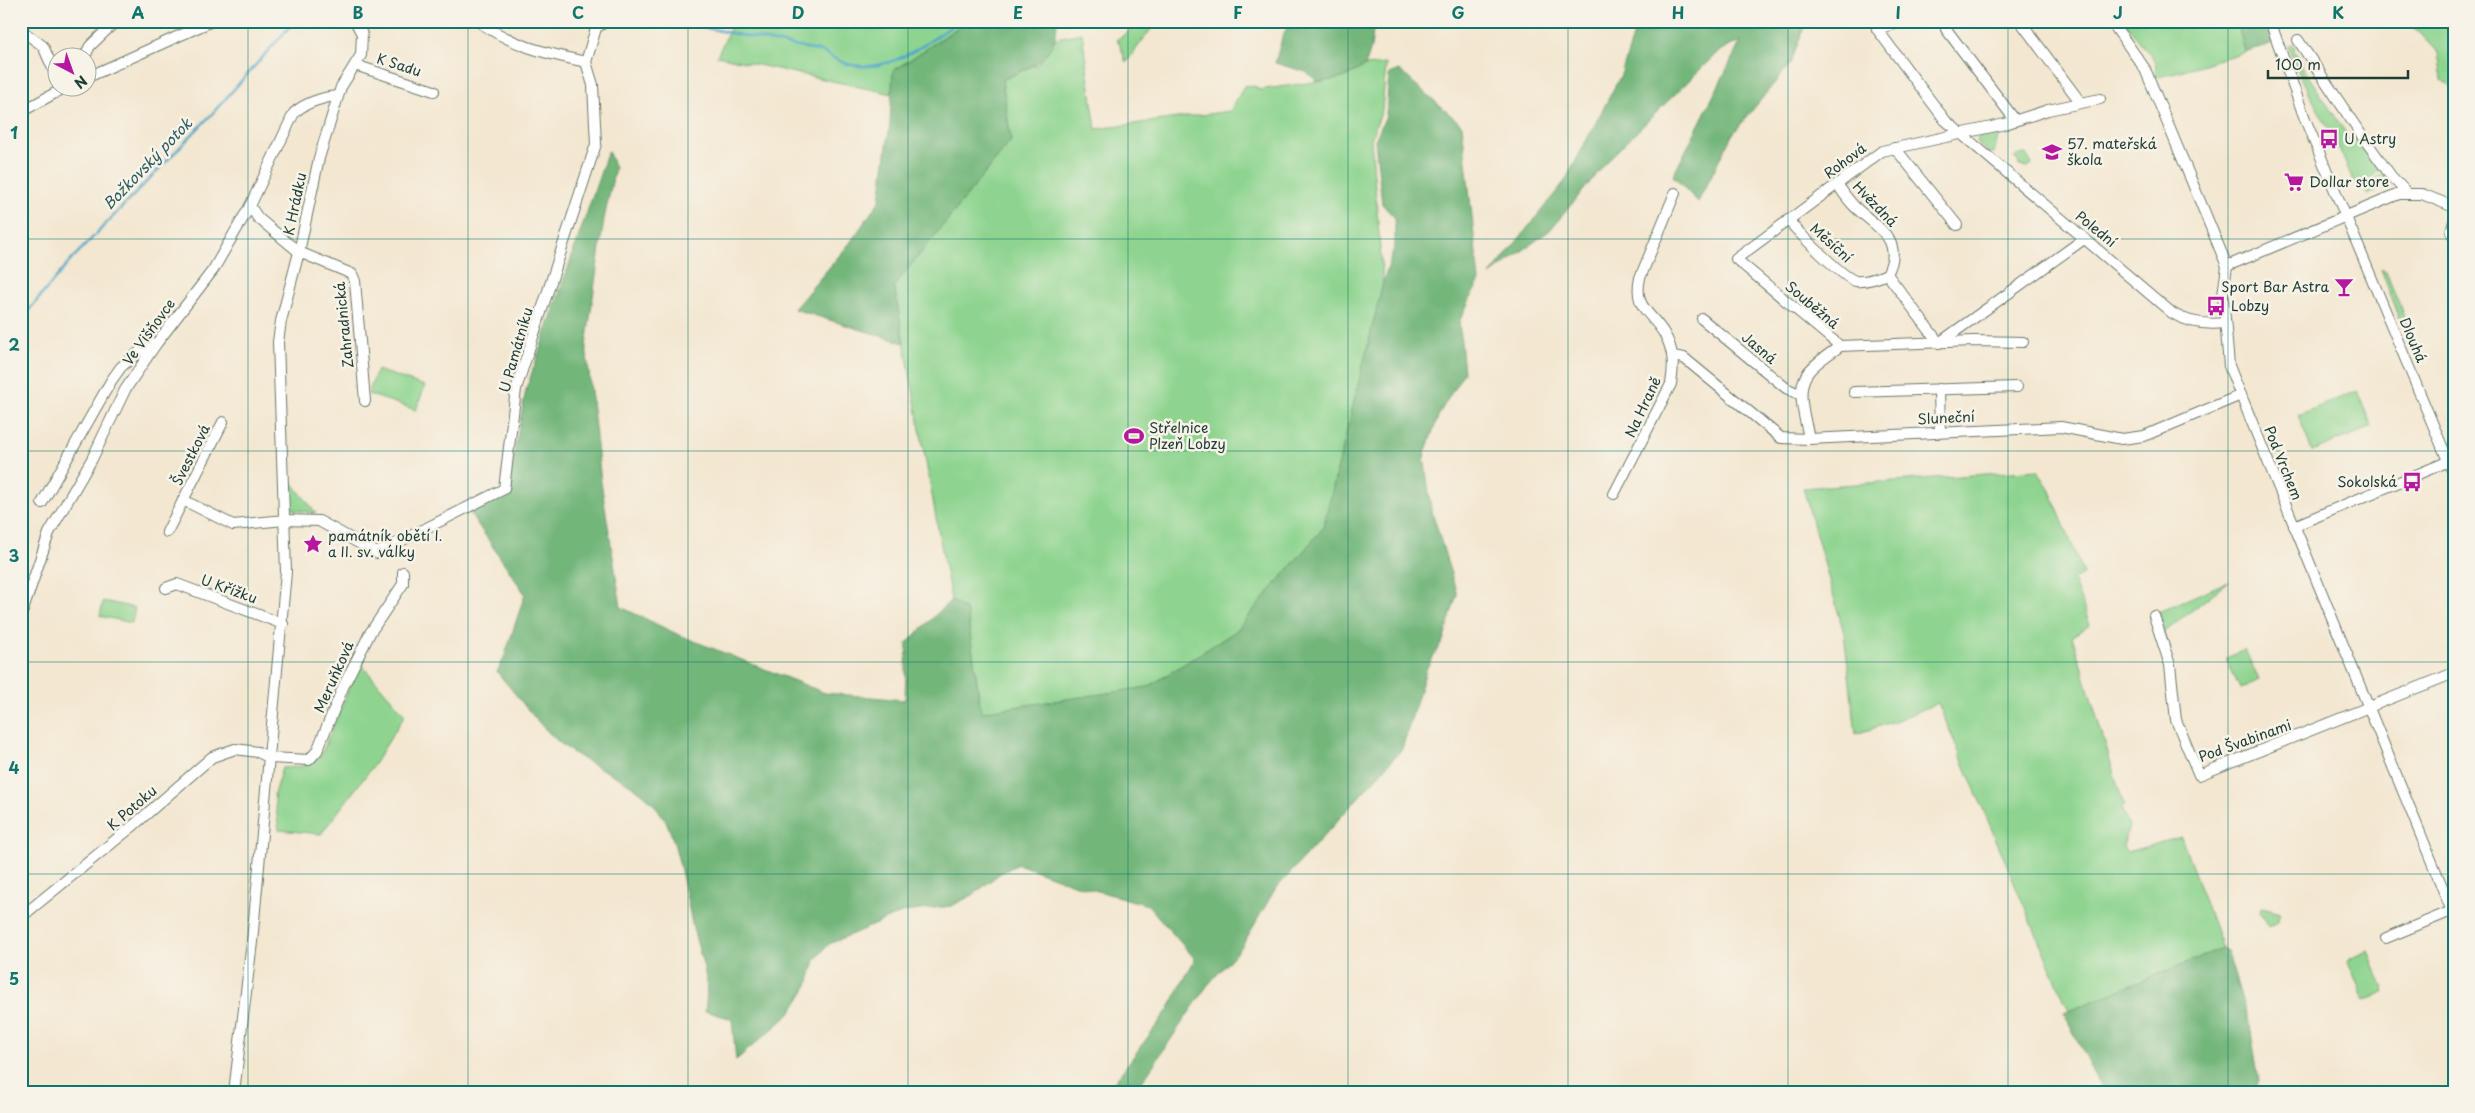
<svg xmlns="http://www.w3.org/2000/svg" width="2475" height="1113" font-family="'Playpen Sans',sans-serif">
  <style>
    .green { fill: #8ed48f; stroke: #568862 }
    .forest { fill: #72b67a; stroke: #487a57 }
    .lines { fill: none; stroke-linecap: round; stroke-linejoin: round }
    .stream { stroke: #4da6ca; stroke-width: 2.5 }
    .minor-casing { stroke: #69786b; stroke-width: 12 }
    .minor { stroke: #fff; stroke-width: 10 }
    .grid { fill: none; stroke: #0f766e; stroke-width: 1; stroke-opacity: 0.55 }
    .labels { text-anchor: middle; stroke-width: 5; stroke-linejoin: round; paint-order: stroke }
    .street-label { font-size: 14px; fill: #1f3d34; stroke: #f7f3e8 }
    .poi-label { font-size: 14px; fill: #1f3d34; stroke: #f7f3e8; text-anchor: start }
    .water-label { font-size: 15px; font-style: italic; fill: #2d5c61; stroke: #f7f3e8 }
    .neatline { fill: none; stroke: #0f766e; stroke-width: 2 }
    .grid-label { font-size: 16px; text-anchor: middle; font-weight: bold; fill: #0f766e }
  </style>
  <rect width="100%" height="100%" fill="#f7f3e8"/>
  <filter id="ink" filterUnits="userSpaceOnUse"><feTurbulence type="fractalNoise" baseFrequency=".02" numOctaves="2"/><feDisplacementMap in="SourceGraphic" scale="10" xChannelSelector="R" yChannelSelector="G"/><feConvolveMatrix kernelMatrix="1 2 1 2 8 2 1 2 1" color-interpolation-filters="sRGB"/></filter>
  <filter id="wash" filterUnits="userSpaceOnUse"><feTurbulence type="fractalNoise" baseFrequency=".0096" numOctaves="4" result="noise"/><feDisplacementMap in="SourceGraphic" scale="20" xChannelSelector="R" yChannelSelector="G"/><feGaussianBlur stdDeviation="1.12" result="paint"/><feColorMatrix in="noise" values="0 0 0 0 0 0 0 0 0 0 0 0 0 0 0 0 0 1.4 0 .05"/><feComposite in="paint" operator="in"/></filter>
  <g filter="url(#wash)">
    <rect width="100%" height="100%" fill="#f3e7d0"/>
    <g class="green">
      <path d="M734,21H967L893,71L892,94L717,56Z"/>
      <path d="M2124,21H2237L2245,52L2159,77L2155,75L2156,63Z"/>
      <path d="M2403,21H2454V90L2442,80L2438,52L2417,30Z"/>
      <path d="M1142,23L1151,29L1126,63L1119,42L1116,40Z"/>
      <path d="M1082,33L1096,129L1230,111L1245,85L1257,87L1258,90L1343,78L1365,66L1386,64L1382,110L1371,139L1383,283L1323,529L1236,631L1148,687L981,712L967,611L951,600L894,286L1011,141L1002,80L1039,63L1056,38Z"/>
      <path d="M2293,44L2296,47L2293,49L2302,63L2301,65L2350,139H2356L2380,169L2364,184H2356C2350,176 2347,165 2343,156C2324,119 2303,86 2288,47Z"/>
      <path d="M2000,129L1994,153H1989L1978,144L1977,139L1983,133Z"/>
      <path d="M2019,154H2026L2032,164L2028,167L2019,166L2018,161L2014,158Z"/>
      <path d="M2382,173L2394,183L2368,195L2365,189Z"/>
      <path d="M2381,269L2386,272L2411,334L2409,335L2406,328H2403Z"/>
      <path d="M377,370L425,386L416,410L368,394Z"/>
      <path d="M2357,391L2372,427L2312,451L2298,415Z"/>
      <path d="M2038,470L2050,491L2084,574L2073,579L2090,625L2072,636L2124,806L2121,808L2129,826L2123,847L2127,852L2181,837L2222,948L2069,1011L1938,703L1895,721L1856,734L1844,633L1803,488Z"/>
      <path d="M290,480L316,513L294,510L291,505Z"/>
      <path d="M2229,581L2161,635L2156,613Z"/>
      <path d="M103,601L135,608L132,623L100,616Z"/>
      <path d="M2245,650L2259,680L2240,689L2226,658Z"/>
      <path d="M360,663L405,715L373,766L321,834L279,830L274,794L282,768C297,767 308,767 320,757Z"/>
      <path d="M2262,908L2281,913L2278,922L2268,926L2260,912Z"/>
      <path d="M2368,950L2384,992L2364,1000L2348,961L2350,958Z"/>
    </g>
    <g class="forest">
      <path d="M968,21H1057C1056,60 1032,65 1002,80L1011,141L894,286L904,343L794,309L850,243L880,200L890,123L893,71Z"/>
      <path d="M1291,21H1374L1371,48L1365,66L1343,78L1318,82L1306,72L1275,63L1283,35Z"/>
      <path d="M1638,21H1806L1791,63L1732,135L1698,202L1673,176L1741,41L1719,51L1612,156L1550,230L1490,275L1565,181L1621,75Z"/>
      <path d="M2237,21H2266L2273,43L2245,52Z"/>
      <path d="M1399,70L1462,125L1479,281L1459,322L1464,372L1439,414L1424,456L1431,508L1457,594L1443,641L1427,667L1402,749L1274,891L1242,946L1207,986L1135,1092H1107L1168,1010L1195,959L1148,905L1073,884L1018,864L999,874L973,895L951,906L904,912L829,944L815,960L808,985L790,1014L736,1060L732,1019L705,1011C711,973 699,957 692,923C687,899 676,838 665,820C640,777 595,773 560,743C538,725 516,694 497,672L504,658L525,594L470,513L507,491L526,390L608,151L615,168L604,219L586,346L601,482L621,607L679,635L825,693L905,700L907,643L951,600L967,611L981,712L1148,687L1236,631L1323,528L1383,283L1395,245V218L1382,204L1375,140L1386,116L1389,74Z"/>
      <path d="M2222,948L2227,951L2250,1026L2259,1081L2255,1092H2103L2064,1013Z"/>
    </g>
    <g class="lines">
      <g class="stream">
        <path d="M673,21L823,52C830,56 837,60 844,63C886,77 927,43 959,21"/>
        <path d="M21,324L24,316L71,260L210,116L295,21"/>
      </g>
    </g>
  </g>
  <g filter="url(#ink)">
    <g class="lines">
      <defs>
        <g id="minor">
          <path d="M478,21C512,46 545,53 586,62"/>
          <path d="M1905,21L1877,29L1945,120L2172,313C2188,323 2206,325 2225,323"/>
          <path d="M2020,21L2081,103"/>
          <path d="M2111,21L2145,69L2227,266L2223,295L2229,366L2454,916"/>
          <path d="M2270,21L2305,119L2454,475"/>
          <path d="M1946,29L2015,120"/>
          <path d="M21,30L43,46L58,80"/>
          <path d="M2298,40L2360,133L2391,176L2407,193"/>
          <path d="M84,58L90,46L116,21"/>
          <path d="M355,65L434,91"/>
          <path d="M88,77L212,21"/>
          <path d="M21,112L64,88"/>
          <path d="M1895,148L1957,225"/>
          <path d="M1837,184C1842,191 1847,199 1854,206C1874,226 1906,238 1887,274"/>
          <path d="M250,206L258,218L299,252L352,274L355,281L365,401"/>
          <path d="M1788,220C1798,232 1844,279 1856,281C1866,282 1878,278 1887,274"/>
          <path d="M2454,222L2451,231L2454,237"/>
          <path d="M2227,266L2399,194H2422L2454,207"/>
          <path d="M1887,274L1939,343L2084,239"/>
          <path d="M1702,319L1786,388L1801,395"/>
          <path d="M2023,342L1974,341L1840,346L1736,259L1882,151L2005,124L2048,110L2100,99"/>
          <path d="M1673,356L1684,358L1781,438L1809,439L2061,427L2122,439L2144,436L2241,395"/>
          <path d="M1939,389L1940,432"/>
          <path d="M1854,392L2017,387"/>
          <path d="M1809,439C1806,420 1795,392 1807,374C1814,363 1830,354 1840,346"/>
          <path d="M1614,494L1671,384C1674,366 1674,351 1665,335C1652,312 1633,309 1640,278L1675,193"/>
          <path d="M183,500L233,525L285,520L319,521L377,553L504,489L516,389L596,144L593,85L586,62L596,28L606,21"/>
          <path d="M42,503L111,381L121,367L150,343L156,344"/>
          <path d="M2294,526L2454,459"/>
          <path d="M167,532L223,422"/>
          <path d="M166,588L177,584L283,624"/>
          <path d="M21,616L49,533L92,459L125,390L156,344L213,270L250,206L294,113C304,103 324,97 337,96"/>
          <path d="M2154,616L2170,665L2176,720L2199,775L2454,673"/>
          <path d="M21,917L134,825L212,757L235,749L258,752L270,758L309,760L317,751L344,685L370,633L403,584V572"/>
          <path d="M2386,938L2454,910"/>
          <path d="M234,1092L252,942L286,572L278,342L281,321L299,252L319,158L341,87L361,55L362,34L355,21"/>
        </g>
      </defs>
      <use href="#minor" class="minor-casing"/>
      <use href="#minor" class="minor"/>
    </g>
  </g>
  <path class="grid" d="M248,21V1092M468,21V1092M688,21V1092M908,21V1092M1128,21V1092M1348,21V1092M1568,21V1092M1788,21V1092M2008,21V1092M2228,21V1092M21,239H2454M21,451H2454M21,662H2454M21,874H2454"/>
  <defs>
    <symbol id="bus-bare" viewBox="-9 -9 18 18"><path d="M-5-6H5V4H4V6H2V4H-2V6H-4V4H-5ZM-3.5-4V0h7V-4ZM-3.5 1.2v1.5H-2V1.2ZM2 1.2v1.5H3.5V1.2Z" fill="#b5179e" stroke="#f7f3e8" stroke-width="2.5" paint-order="stroke"/></symbol>
    <symbol id="school-bare" viewBox="-9 -9 18 18"><path d="M0-5L7-2L0 1L-7-2ZM-4 1L0 2.5L4 1V4Q0 6-4 4Z" fill="#b5179e" stroke="#f7f3e8" stroke-width="2.5" paint-order="stroke"/></symbol>
    <symbol id="supermarket-bare" viewBox="-9 -9 18 18"><path d="M-6-5.5h2.5l.6 2H6L4.5 2H-2.5L-4.4-4H-6ZM-1.5 3.2a1.3 1.3 0 1 0 .1 0ZM3 3.2a1.3 1.3 0 1 0 .1 0Z" fill="#b5179e" stroke="#f7f3e8" stroke-width="2.5" paint-order="stroke"/></symbol>
    <symbol id="bar-bare" viewBox="-9 -9 18 18"><path d="M-6-5H6L.8 .8V4.5H3.5V6h-7V4.5H-.8V.8Z" fill="#b5179e" stroke="#f7f3e8" stroke-width="2.5" paint-order="stroke"/></symbol>
    <symbol id="stadium-bare" viewBox="-9 -9 18 18"><path d="M0-5a6.5 5 0 1 0 0 10a6.5 5 0 1 0 0-10ZM-3.5-1.8h7v3.6h-7Z" fill="#b5179e" stroke="#f7f3e8" stroke-width="2.5" paint-order="stroke"/></symbol>
    <symbol id="sight-bare" viewBox="-9 -9 18 18"><path d="M0-6L1.8-2.2L6-1.7L2.9 1.2L3.7 5.4L0 3.3L-3.7 5.4L-2.9 1.2L-6-1.7L-1.8-2.2Z" fill="#b5179e" stroke="#f7f3e8" stroke-width="2.5" paint-order="stroke"/></symbol>
  </defs>
  <g fill-rule="evenodd">
    <use href="#bus-bare" x="2315" y="125" width="28" height="28"/>
    <use href="#school-bare" x="2038" y="138" width="28" height="28"/>
    <use href="#supermarket-bare" x="2280" y="168" width="28" height="28"/>
    <use href="#bar-bare" x="2330" y="273" width="28" height="28"/>
    <use href="#bus-bare" x="2202" y="292" width="28" height="28"/>
    <use href="#stadium-bare" x="1120" y="422" width="28" height="28"/>
    <use href="#bus-bare" x="2398" y="468" width="28" height="28"/>
    <use href="#sight-bare" x="299" y="530" width="28" height="28"/>
  </g>
  <g class="labels">
    <g class="street-label">
      <text transform="translate(399 65) rotate(18)" y="5">K Sadu</text>
      <text transform="translate(1845 161) rotate(-37)" y="5">Rohová</text>
      <text transform="translate(295 204) rotate(-78)" y="5">K Hrádku</text>
      <text transform="translate(1875 204) rotate(46)" y="5">Hvězdná</text>
      <text transform="translate(2096 229) rotate(39)" y="5">Polední</text>
      <text transform="translate(1831 243) rotate(42)" y="5">Měsíční</text>
      <text transform="translate(1812 305) rotate(40)" y="5">Souběžná</text>
      <text transform="translate(344 325) rotate(-96)" y="5">Zahradnická</text>
      <text transform="translate(149 332) rotate(-54)" y="5">Ve Višňovce</text>
      <text transform="translate(2413 340) rotate(67)" y="5">Dlouhá</text>
      <text transform="translate(1759 348) rotate(40)" y="5">Jasná</text>
      <text transform="translate(516 350) rotate(-74)" y="5">U Památníku</text>
      <text transform="translate(1643 407) rotate(-65)" y="5">Na Hraně</text>
      <text transform="translate(1946 418) rotate(-3)" y="5">Sluneční</text>
      <text transform="translate(191 455) rotate(-63)" y="5">Švestková</text>
      <text transform="translate(2283 463) rotate(68)" y="5">Pod Vrchem</text>
      <text transform="translate(229 589) rotate(20)" y="5">U Křížku</text>
      <text transform="translate(334 677) rotate(-66)" y="5">Meruňková</text>
      <text transform="translate(2245 741) rotate(-20)" y="5">Pod Švabinami</text>
      <text transform="translate(132 808) rotate(-41)" y="5">K Potoku</text>
    </g>
    <g class="poi-label">
      <text x="2344" y="144">U Astry</text>
      <text x="2067" y="149">57. mateřská<tspan x="2067" dy="16">škola</tspan></text>
      <text x="2309" y="187">Dollar store</text>
      <text x="2329" y="292" text-anchor="end">Sport Bar Astra</text>
      <text x="2231" y="311">Lobzy</text>
      <text x="1149" y="433">Střelnice<tspan x="1149" dy="16">Plzeň Lobzy</tspan></text>
      <text x="2397" y="487" text-anchor="end">Sokolská</text>
      <text x="328" y="541">památník obětí I.<tspan x="328" dy="16">a II. sv. války</tspan></text>
    </g>
    <g class="water-label">
      <text transform="translate(148 164) rotate(-46)" y="5">Božkovský potok</text>
    </g>
  </g>
  <rect width="2475" height="1113" fill="none" stroke="#f7f3e8" stroke-width="55"/>
  <g transform="translate(72 72) rotate(139)"><circle r="24" fill="#f7f3e8" stroke="#a1aaa0"/>
  <path d="M0-4L9 19L0 12L-9 19Z" fill="#b5179e"/>
  <text y="-8" font-size="14" font-weight="bold" text-anchor="middle" fill="#1f3d34">N</text>
  </g>
  <path d="M2268 70v8h140v-8" fill="none" stroke="#1f3d34" stroke-width="2.5"/>
  <text x="2275" y="70" font-size="15" fill="#1f3d34" stroke="#f7f3e8" stroke-width="4" paint-order="stroke">100 m</text>
  <rect x="28" y="28" width="2420" height="1058" class="neatline"/>
  <g class="grid-label">
    <text x="138" y="19">A</text>
    <text x="358" y="19">B</text>
    <text x="578" y="19">C</text>
    <text x="798" y="19">D</text>
    <text x="1018" y="19">E</text>
    <text x="1238" y="19">F</text>
    <text x="1458" y="19">G</text>
    <text x="1678" y="19">H</text>
    <text x="1898" y="19">I</text>
    <text x="2118" y="19">J</text>
    <text x="2338" y="19">K</text>
    <text x="14" y="139">1</text>
    <text x="14" y="351">2</text>
    <text x="14" y="562">3</text>
    <text x="14" y="774">4</text>
    <text x="14" y="985">5</text>
  </g>
</svg>
